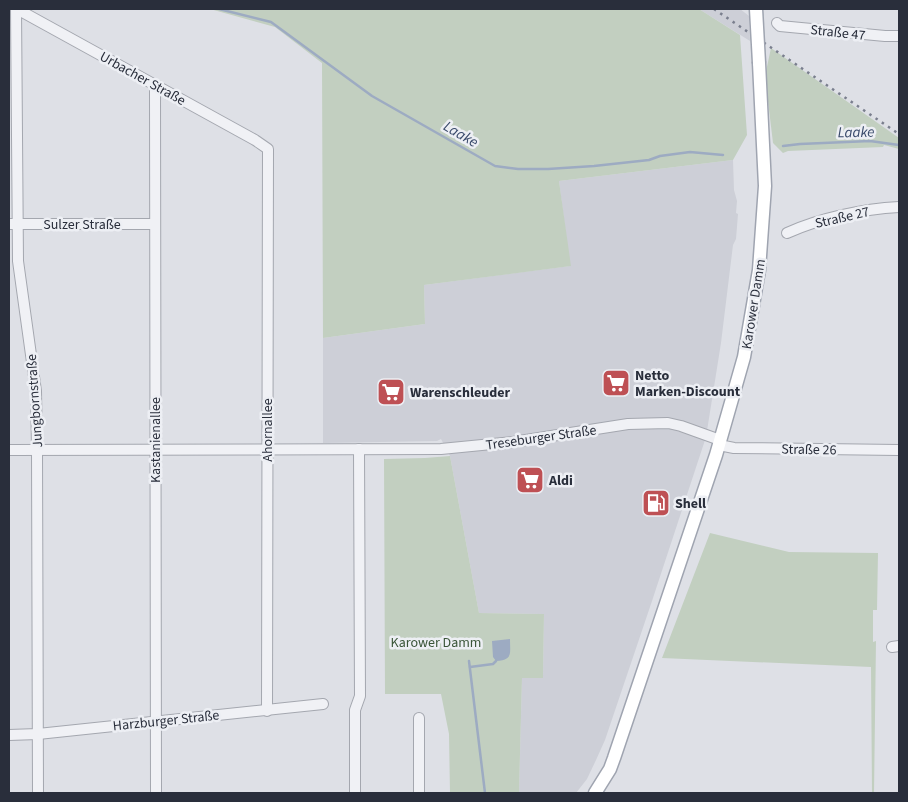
<svg xmlns="http://www.w3.org/2000/svg" width="908" height="802" font-family="'Source Sans 3',sans-serif">
  <style>
    .built { fill: #cdcfd7 }
    .green { fill: #c2cfc0 }
    .water { fill: #9dabc2 }
    .lines { fill: none; stroke-linecap: round; stroke-linejoin: round }
    .stream { stroke: #9dabc2; stroke-width: 2.5 }
    .minor-casing { stroke: #a4a7af; stroke-width: 12 }
    .major-casing { stroke: #9fa4b0; stroke-width: 15 }
    .minor { stroke: #f0f1f5; stroke-width: 10 }
    .major { stroke: #fff; stroke-width: 12 }
    .rail { stroke: #7a7f8e; stroke-width: 2.5; stroke-dasharray: 2.5 5; stroke-linecap: butt }
    .major-bridge-casing { stroke: #9fa4b0; stroke-width: 15; stroke-linecap: butt }
    .major-bridge { stroke: #fff; stroke-width: 12 }
    .labels { text-anchor: middle; stroke-width: 5; stroke-linejoin: round; paint-order: stroke }
    .street-label { font-size: 14px; fill: #292e3b; stroke: #edeff4 }
    .poi-label { font-size: 14px; font-weight: bold; fill: #292e3b; stroke: #edeff4; text-anchor: start }
    .park-label { font-size: 14px; fill: #3a5538; stroke: #edeff4 }
    .water-label { font-size: 15px; font-style: italic; fill: #38496a; stroke: #edeff4 }
  </style>
  <rect width="100%" height="100%" fill="#dee0e6"/>
  <g class="built">
    <path d="M699,9H740L749,16L750,41Z"/>
    <path d="M733,160L734,190L737,201L736,213L738,214L736,239L733,245L721,343L706,437L652,601L605,740L596,760L587,779L576,793H519L522,678H543L544,614L479,613L450,456L441,439L437,441L323,443V338L425,324L424,285L570,266L559,181Z"/>
  </g>
  <g class="green">
    <path d="M210,9H699L740,35L747,135L733,160L559,181L571,266L424,285L425,324L323,338L322,63L275,27Z"/>
    <path d="M771,48L899,138V149L884,145L883,147L788,151L783,153L773,143L765,76Z"/>
    <path d="M450,456L479,613L544,614L543,678H522L519,793H450L449,734L441,694H385L384,459L425,458Z"/>
    <path d="M710,533L789,552L878,553L877,610H873V642L876,641L874,793H872L871,667L662,658Z"/>
  </g>
  <path class="water" d="M510,639C510,654 513,660 496,661L493,657L492,641Z"/>
  <g class="lines">
    <g class="stream">
      <path d="M219,9L271,22L372,96L495,166L518,169H548L594,166L649,160L660,156L690,152L723,155"/>
      <path d="M783,146L800,144L870,141L899,145"/>
      <path d="M469,661L485,793"/>
      <path d="M470,667L493,664L496,661"/>
    </g>
    <defs>
      <g id="minor">
        <path d="M16,9L18,261L36,391L37,450L38,793"/>
        <path d="M17,9L255,140L268,149L267,711"/>
        <path d="M777,23L780,26L885,36H899"/>
        <path d="M9,224H155"/>
        <path d="M787,233C820,218 863,209 899,207"/>
        <path d="M719,445L734,448L899,450"/>
        <path d="M9,450L441,449L513,442L628,424L668,423L681,426L720,440"/>
        <path d="M892,647L899,646"/>
        <path d="M419,718V793"/>
        <path d="M9,735L38,734L323,704"/>
        <path d="M156,793L155,91L158,86"/>
        <path d="M355,793V710L360,696L359,449"/>
      </g>
      <path id="major" d="M595,793L610,769L614,758L716,455L744,357L759,270L765,186L759,63"/>
    </defs>
    <use href="#minor" class="minor-casing"/>
    <use href="#major" class="major-casing"/>
    <use href="#minor" class="minor"/>
    <use href="#major" class="major"/>
    <path class="rail" d="M714,9L899,134"/>
    <defs>
      <path id="major-bridge" d="M756,9L759,63"/>
    </defs>
    <use href="#major-bridge" class="major-bridge-casing"/>
    <use href="#major-bridge" class="major-bridge"/>
  </g>
  <defs>
    <symbol id="supermarket-square" viewBox="-11 -11 22 22"><rect x="-9" y="-9" width="18" height="18" rx="4" fill="#be5054" stroke="#edeff4"/><path d="M-6-5.5h2.5l.6 2H6L4.5 2H-2.5L-4.4-4H-6ZM-1.5 3.2a1.3 1.3 0 1 0 .1 0ZM3 3.2a1.3 1.3 0 1 0 .1 0Z" fill="#fff"/></symbol>
    <symbol id="fuel-square" viewBox="-11 -11 22 22"><rect x="-9" y="-9" width="18" height="18" rx="4" fill="#be5054" stroke="#edeff4"/><path d="M-5.5-6h7V0h2V4h1.3V-2.5L3-4.5l.8-.8L6-3V5H2.5V1h-1V6h-7ZM-4.2-4.7v3.2H.2V-4.7Z" fill="#fff"/></symbol>
  </defs>
  <g fill-rule="evenodd">
    <use href="#supermarket-square" x="600" y="367" width="32" height="32"/>
    <use href="#supermarket-square" x="375" y="376" width="32" height="32"/>
    <use href="#supermarket-square" x="514" y="464" width="32" height="32"/>
    <use href="#fuel-square" x="640" y="487" width="32" height="32"/>
  </g>
  <g class="labels">
    <g class="street-label">
      <text transform="translate(838 32) rotate(6)" y="5">Straße 47</text>
      <text transform="translate(143 78) rotate(29)" y="5">Urbacher Straße</text>
      <text transform="translate(842 217) rotate(-13)" y="5">Straße 27</text>
      <text x="82" y="229">Sulzer Straße</text>
      <text transform="translate(753 304) rotate(-81)" y="5">Karower Damm</text>
      <text transform="translate(34 401) rotate(-94)" y="5">Jungbornstraße</text>
      <text transform="translate(267 430) rotate(-90)" y="5">Ahornallee</text>
      <text transform="translate(541 437) rotate(-8)" y="5">Treseburger Straße</text>
      <text transform="translate(155 440) rotate(-90)" y="5">Kastanienallee</text>
      <text transform="translate(809 449) rotate(1)" y="5">Straße 26</text>
      <text transform="translate(166 720) rotate(-6)" y="5">Harzburger Straße</text>
    </g>
    <g class="poi-label">
      <text x="635" y="380">Netto<tspan x="635" dy="16">Marken-Discount</tspan></text>
      <text x="410" y="397">Warenschleuder</text>
      <text x="549" y="485">Aldi</text>
      <text x="675" y="508">Shell</text>
    </g>
    <g class="park-label">
      <text x="436" y="647">Karower Damm</text>
    </g>
    <g class="water-label">
      <text transform="translate(856 132) rotate(-1)" y="5">Laake</text>
      <text transform="translate(461 134) rotate(30)" y="5">Laake</text>
    </g>
  </g>
  <rect width="908" height="802" fill="none" stroke="#292e3b" stroke-width="20"/>
</svg>
